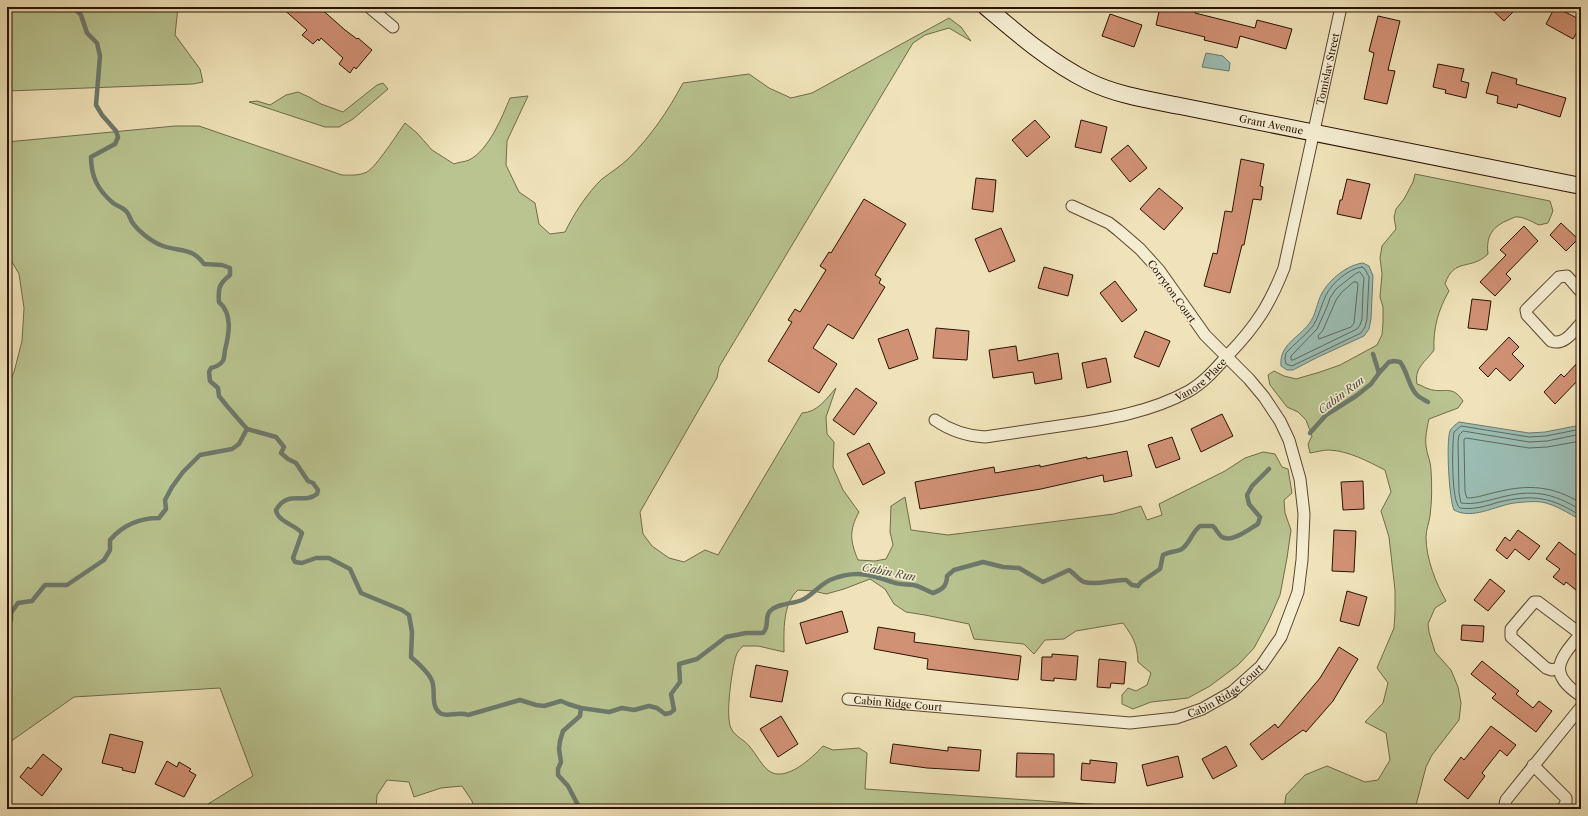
<svg xmlns="http://www.w3.org/2000/svg" width="1588" height="816" font-family="'Libre Caslon Text',serif">
  <style>
    .green { fill: #b9c490; stroke: #716b48 }
    .water { fill: #9bbdb4; stroke: #6d796c }
    .lines { fill: none; stroke-linecap: round; stroke-linejoin: round }
    .shore { stroke: #62685a; stroke-width: 1 }
    .stream { stroke: #6d796c; stroke-width: 4.5 }
    .building { fill: #d19175; stroke: #291200 }
    .street-casing { stroke: #5b462e; stroke-width: 13 }
    .secondary-casing { stroke: #291200; stroke-width: 18 }
    .street { stroke: #f5edd2; stroke-width: 11 }
    .secondary { stroke: #f5edd2; stroke-width: 16 }
    .labels { text-anchor: middle; stroke-width: 3; stroke-linejoin: round; paint-order: stroke }
    .street-label { font-size: 10px; fill: #291200; stroke: #f5edd2 }
    .water-label { font-size: 11px; font-style: italic; fill: #514e3f; stroke: #f5edd2 }
  </style>
  <rect width="100%" height="100%" fill="#f0e3b9"/>
  <filter id="stains"><feTurbulence type="fractalNoise" baseFrequency=".005" numOctaves="4"/><feColorMatrix values="0 0 0 0 .2 0 0 0 0 .09 0 0 0 0 .02 0 0 0 .5 -.17"/></filter>
  <radialGradient id="worn" r=".72"><stop offset=".6" stop-color="#630" stop-opacity="0"/><stop offset="1" stop-color="#630" stop-opacity=".3"/></radialGradient>
  <g class="green">
    <path d="M7,7H178L175,35L200,69L203,82L193,84L7,91Z"/>
    <path d="M949,18L961,27L971,41L949,28L925,35L913,43L719,367L717,378L640,512L643,534L652,546L669,558L684,562L705,550L718,555L802,413C818,412 826,399 836,388L826,417L827,434L834,442L833,467L843,490L859,512C849,530 850,541 858,560L875,561L886,559L893,545L890,532L891,506L905,497L911,530L948,535L1114,514L1141,506L1147,520L1162,515L1159,504L1225,471L1245,458L1263,452L1275,454L1282,467L1288,469L1292,493L1284,500L1285,513L1291,530L1287,558L1280,595L1269,620L1254,648L1238,665L1210,686L1188,698L1151,702L1133,709L1122,704V695L1128,688L1136,691L1147,685L1151,673L1138,662C1137,644 1134,638 1123,623L1076,631L1064,639L1045,640L1034,654L1024,644L974,639L969,624L925,615L906,612L894,604L885,589L870,579L844,589L826,594L814,591L798,590C782,604 784,632 784,652L758,646H743C740,649 737,652 736,656C732,669 725,716 731,728C735,737 745,740 750,747C757,755 761,765 769,771C786,783 813,757 823,746L833,750L859,748L867,753L865,789L1118,806L1133,809H474L472,801L462,786L441,788L414,797L409,782L387,780L377,795L376,809H200L253,776L220,688L74,697L7,744V389L14,372L22,341L24,308L19,274L7,253V142L175,126H199L342,175C351,175 358,176 367,172C376,167 398,133 405,123L417,133L432,150L454,164C458,162 465,162 469,160C489,150 502,117 510,98L528,96L507,141L506,165L519,192L535,203L539,224L550,234L565,232C573,215 588,192 602,179C611,172 621,166 629,158C651,136 668,111 683,83L749,74L769,88L791,98L812,93Z"/>
    <path d="M383,83L388,89L353,119L339,127H325L249,102L257,101L270,105L286,95L298,92L309,97L321,104L343,112L377,85Z"/>
    <path d="M1415,174L1550,201L1553,211L1548,223L1539,225C1532,222 1523,216 1515,217C1512,218 1509,220 1506,221C1491,228 1486,238 1488,254C1471,271 1454,257 1445,284L1449,291C1438,310 1433,329 1434,350C1426,362 1414,367 1417,384C1421,385 1425,388 1429,389C1444,394 1452,384 1463,401L1458,408L1429,419C1427,428 1425,437 1426,446C1427,455 1431,462 1431,470C1432,485 1432,501 1430,516C1429,523 1426,530 1426,537C1426,559 1436,583 1446,601L1435,608L1428,624L1429,632L1435,652L1451,670L1458,687L1461,703L1459,720L1432,755L1426,767L1415,809H1284L1286,795L1305,775L1327,766L1365,782L1378,780L1390,760L1386,733L1365,722L1383,703L1388,683L1377,668L1394,628L1395,613V590L1389,537L1381,511L1391,492L1385,470C1367,461 1349,451 1329,450C1323,450 1316,452 1310,453L1308,444L1312,436L1306,420L1298,412L1287,407L1270,385L1268,375L1274,371L1284,376L1296,379L1320,372L1340,365L1377,345L1382,335L1383,323V307L1380,297L1382,274L1380,258L1382,246L1396,229L1394,217L1396,209L1404,199L1413,182Z"/>
  </g>
  <g class="water">
    <path d="M1206,53L1223,56L1230,63L1229,71L1202,67Z"/>
    <path d="M1363,263L1369,266L1373,276L1371,319L1369,329L1364,336L1318,357L1293,370H1287L1281,366C1279,345 1298,338 1309,324C1316,315 1317,302 1322,293C1330,279 1347,265 1363,263Z"/>
    <path d="M1459,422L1529,433L1545,432L1581,425V520C1568,513 1556,505 1542,502C1533,501 1523,502 1514,503C1495,506 1472,520 1454,510C1449,499 1446,442 1450,431C1451,428 1456,424 1459,422Z"/>
  </g>
  <g class="lines">
    <g class="shore">
      <path d="M1362,267L1365,269L1369,277L1367,319L1365,327L1361,333L1292,366L1286,364L1285,359L1286,353C1294,344 1305,336 1313,326C1319,317 1321,305 1326,295C1332,283 1348,269 1362,267Z"/>
      <path d="M1360,272L1364,278L1363,290L1362,319L1360,325L1357,329L1293,360H1291V356L1317,329L1327,307L1330,298L1336,289L1355,274Z"/>
      <path d="M1354,282H1357L1358,284L1354,323L1351,327L1319,339L1318,336L1323,330L1336,300L1341,293Z"/>
      <path d="M1581,429L1546,436L1529,437L1461,426L1454,432C1452,444 1451,503 1460,508C1474,510 1486,506 1499,502C1534,494 1551,497 1581,516"/>
      <path d="M1581,434L1547,441L1529,442L1463,431L1459,435L1458,442L1459,493L1461,503C1474,505 1486,501 1498,498C1532,489 1551,492 1581,510"/>
      <path d="M1581,441L1547,447L1529,448L1466,438L1464,439V443L1465,492L1467,498C1477,498 1487,494 1497,492C1529,484 1553,486 1581,503"/>
    </g>
    <g class="stream">
      <path d="M73,7L81,15L87,33L97,43L100,56L96,105L102,115L116,131L118,137L115,144L91,157C91,177 98,190 113,203C117,206 122,207 126,211C129,214 130,218 132,222C139,232 152,242 163,246C180,252 192,247 204,264L222,265L230,268V275C219,284 218,288 219,302C233,314 229,334 225,350C224,354 225,359 222,362C219,366 215,367 211,368L209,372L210,381L218,388L219,396L227,406L247,429L276,437L284,447L281,453L288,459L296,463L308,481L313,483L318,490L317,494C303,505 288,489 276,510C278,522 294,524 302,533L293,558L295,562L302,563L316,558H329L350,569L361,593L402,610L409,615L412,632L411,657C418,663 429,673 432,681C436,690 430,706 440,713C447,718 458,711 468,715L520,700L536,705L544,706L561,701L568,704L581,708L609,712L622,708L634,710L649,706L657,708L665,714L670,713L674,710L671,694L680,682L679,664L697,659L726,637L746,633H763C770,626 764,618 770,611C778,603 793,604 802,600C812,596 819,585 830,580C854,570 869,574 892,582C899,585 907,584 913,585C920,586 927,591 933,593C942,590 947,586 947,576L954,570L983,562L1003,567L1019,568L1043,582L1069,570C1074,573 1079,580 1084,582C1098,586 1113,579 1126,580L1132,585L1138,586L1141,582L1160,569L1163,555C1170,551 1177,552 1182,549C1190,543 1192,532 1200,526H1213C1216,529 1219,535 1222,537C1232,543 1249,529 1258,524L1260,517L1249,504L1247,495L1252,486L1269,469"/>
      <path d="M1373,354L1379,373"/>
      <path d="M1310,433L1326,415L1356,396L1371,384L1379,373L1389,362L1394,361L1400,362C1408,372 1408,386 1417,395C1420,398 1425,400 1428,402"/>
      <path d="M7,626L11,620V613L18,603L32,601L45,585H67L104,560L110,550V540C123,525 139,518 159,518L166,509L165,500L172,487L183,472L200,455L232,449L239,444L247,429"/>
      <path d="M580,809L568,786L558,775V769L561,762L559,749L560,741L563,731L580,716L581,708"/>
    </g>
  </g>
  <g class="building">
    <path d="M281,7H319L345,30L357,39L358,38L372,50L356,69L354,67L350,73L339,64L343,58L321,38L319,41L318,39L313,44L302,35L307,30Z"/>
    <path d="M1160,7H1185L1196,10L1195,13L1255,28L1257,20L1292,29L1286,49L1240,36L1237,48L1204,40L1205,37L1156,25Z"/>
    <path d="M1489,7H1518L1504,21Z"/>
    <path d="M1555,7L1581,20V25L1573,39L1546,24Z"/>
    <path d="M1110,14L1142,25L1134,47L1102,36Z"/>
    <path d="M1378,16L1400,21L1388,70L1395,71L1387,104L1364,99L1374,53L1369,51Z"/>
    <path d="M1438,64L1464,69L1461,81L1469,83L1466,98L1445,93L1446,90L1433,87Z"/>
    <path d="M1492,72L1517,79L1516,84L1566,98L1560,117L1518,104L1517,108L1497,103L1498,96L1486,93Z"/>
    <path d="M1035,120L1050,137L1027,157L1012,140Z"/>
    <path d="M1081,120L1107,127L1101,153L1075,147Z"/>
    <path d="M1128,145L1147,168L1130,182L1111,159Z"/>
    <path d="M1241,159L1264,164L1260,186L1263,187L1261,200L1253,199L1244,245H1242L1230,293L1204,286L1213,253L1217,254L1225,211L1232,212Z"/>
    <path d="M976,178L996,180L993,212L972,209Z"/>
    <path d="M1347,179L1370,184L1361,219L1337,214L1340,200H1342Z"/>
    <path d="M1159,188L1183,208L1164,230L1140,209Z"/>
    <path d="M864,199L906,224L875,275L881,279L879,283L885,287L853,339L828,324L813,348L837,364L819,393L768,361L792,322L788,320L795,309L800,312L826,270L820,266L829,252L831,253Z"/>
    <path d="M1561,223L1578,239L1566,251L1550,235Z"/>
    <path d="M1524,226L1538,241L1506,274L1511,279L1495,296L1480,282L1506,255L1500,250Z"/>
    <path d="M1001,228L1015,261L989,272L975,239Z"/>
    <path d="M1044,267L1073,275L1068,296L1038,288Z"/>
    <path d="M1115,281L1137,310L1122,322L1100,293Z"/>
    <path d="M1472,299L1491,301L1487,330L1468,328Z"/>
    <path d="M936,328L969,331L967,360L933,358Z"/>
    <path d="M908,329L918,359L889,369L878,339Z"/>
    <path d="M1145,331L1170,341L1159,367L1134,357Z"/>
    <path d="M1509,337L1519,347L1512,354L1524,366L1510,381L1496,368L1488,377L1479,368Z"/>
    <path d="M1016,346L1018,361L1058,353L1062,379L1035,384L1033,372L993,378L989,350Z"/>
    <path d="M1106,358L1111,382L1087,388L1082,363Z"/>
    <path d="M1581,359V377L1555,404L1544,392L1561,374L1564,377Z"/>
    <path d="M856,388L877,403L854,435L833,420Z"/>
    <path d="M1222,414L1233,436L1201,452L1191,429Z"/>
    <path d="M1172,437L1180,459L1156,468L1148,445Z"/>
    <path d="M869,443L885,473L863,485L847,454Z"/>
    <path d="M1127,451L1132,476L1104,482L1103,475L1041,489L920,509L915,482L994,467L995,473L1040,465V467L1087,457V459Z"/>
    <path d="M1363,481L1364,509L1343,510L1341,482Z"/>
    <path d="M1334,530L1356,531L1354,572L1332,571Z"/>
    <path d="M1518,530L1540,546L1529,560L1515,549L1507,559L1496,550L1505,537L1510,541Z"/>
    <path d="M1559,542L1581,559V594L1566,582L1564,585L1553,577L1560,569L1546,559Z"/>
    <path d="M1490,579L1505,591L1488,611L1474,600Z"/>
    <path d="M1347,591L1367,597L1359,626L1340,621Z"/>
    <path d="M842,611L848,632L806,644L800,623Z"/>
    <path d="M1462,625L1484,626L1483,642L1461,640Z"/>
    <path d="M878,627L915,633L914,642L1021,656L1018,680L927,669L928,659L874,649Z"/>
    <path d="M1339,647L1358,659L1333,701L1306,732L1303,730L1262,760L1250,744L1275,724L1278,728L1320,678Z"/>
    <path d="M1052,654L1078,656L1076,680L1054,678V681L1041,680L1042,657H1052Z"/>
    <path d="M1099,659L1126,662L1124,684L1111,683L1110,688L1097,687Z"/>
    <path d="M1482,661L1519,691L1516,694L1533,708L1539,701L1552,711L1536,732L1492,698L1496,694L1471,674Z"/>
    <path d="M756,665L788,671L782,702L750,697Z"/>
    <path d="M781,716L798,744L778,757L760,729Z"/>
    <path d="M1491,726L1516,745L1507,756L1500,750L1482,773L1485,776L1468,799L1444,780L1461,757L1464,760Z"/>
    <path d="M110,734L143,742L135,773L122,770L123,768L102,763Z"/>
    <path d="M893,744L948,751V747L981,750L979,771L927,768L890,763Z"/>
    <path d="M1226,746L1237,766L1213,779L1202,759Z"/>
    <path d="M1017,753L1054,754V777H1016Z"/>
    <path d="M43,754L62,769L42,796L20,777L28,767L31,769Z"/>
    <path d="M1178,756L1183,777L1147,786L1142,765Z"/>
    <path d="M1090,760L1117,763L1115,783L1081,780L1082,763L1090,764Z"/>
    <path d="M167,761L177,767L179,762L191,769L189,771L196,775L184,797L155,784Z"/>
  </g>
  <g class="lines">
    <defs>
      <g id="street">
        <path d="M369,7L393,27"/>
        <path d="M1581,292L1567,276L1559,277L1526,310L1527,315L1551,341C1564,346 1573,332 1581,323"/>
        <path id="s1" d="M935,420C951,431 966,436 985,437C1012,433 1039,429 1066,425C1108,419 1151,412 1189,391C1205,382 1217,367 1229,354C1256,326 1270,304 1284,268L1341,7"/>
        <path d="M1559,668L1552,670L1546,668L1511,637V629L1534,602H1538L1578,632V637C1557,662 1549,674 1581,696"/>
        <path id="s2" d="M848,699L1130,723L1176,718L1202,709L1232,692L1261,666L1281,637L1298,592L1302,560L1304,514L1300,479L1289,440L1280,421L1264,397L1249,379L1205,335L1159,270L1140,249L1118,230L1109,223L1072,206"/>
        <path d="M1533,765L1566,798V803L1562,809"/>
        <path d="M1504,809L1506,800L1581,707"/>
      </g>
      <g id="secondary">
        <path id="s3" d="M986,7C1018,34 1050,62 1088,81C1116,95 1149,100 1180,106L1581,186"/>
      </g>
    </defs>
    <use href="#street" class="street-casing"/>
    <use href="#secondary" class="secondary-casing"/>
    <use href="#street" class="street"/>
    <use href="#secondary" class="secondary"/>
  </g>
  <g class="labels">
    <g class="street-label">
      <text dy="4" stroke="none"><textPath href="#s1" startOffset="625">Tomislav Street</textPath></text>
      <text dy="4" stroke="none"><textPath href="#s3" startOffset="315">Grant Avenue</textPath></text>
      <text transform="translate(1172 291) rotate(54)" y="4">Corryton Court</text>
      <text dy="4" stroke="none"><textPath href="#s1" startOffset="280">Vanore Place</textPath></text>
      <text dy="4" stroke="none"><textPath href="#s2" startOffset="386">Cabin Ridge Court</textPath></text>
      <text dy="4" stroke="none"><textPath href="#s2" startOffset="50">Cabin Ridge Court</textPath></text>
    </g>
    <g class="water-label">
      <text transform="translate(1341 395) rotate(-37)" y="4">Cabin Run</text>
      <text transform="translate(889 572) rotate(11)" y="4">Cabin Run</text>
    </g>
  </g>
  <rect width="1588" height="816" fill="none" stroke="#f0e3b9" stroke-width="24"/>
  <rect x="8" y="8" width="1572" height="800" fill="none" stroke="#291200" stroke-width="2"/>
  <rect x="12" y="12" width="1564" height="792" fill="none" stroke="#291200"/>
  <rect width="100%" height="100%" filter="url(#stains)"/>
  <rect width="100%" height="100%" fill="url(#worn)"/>
</svg>
